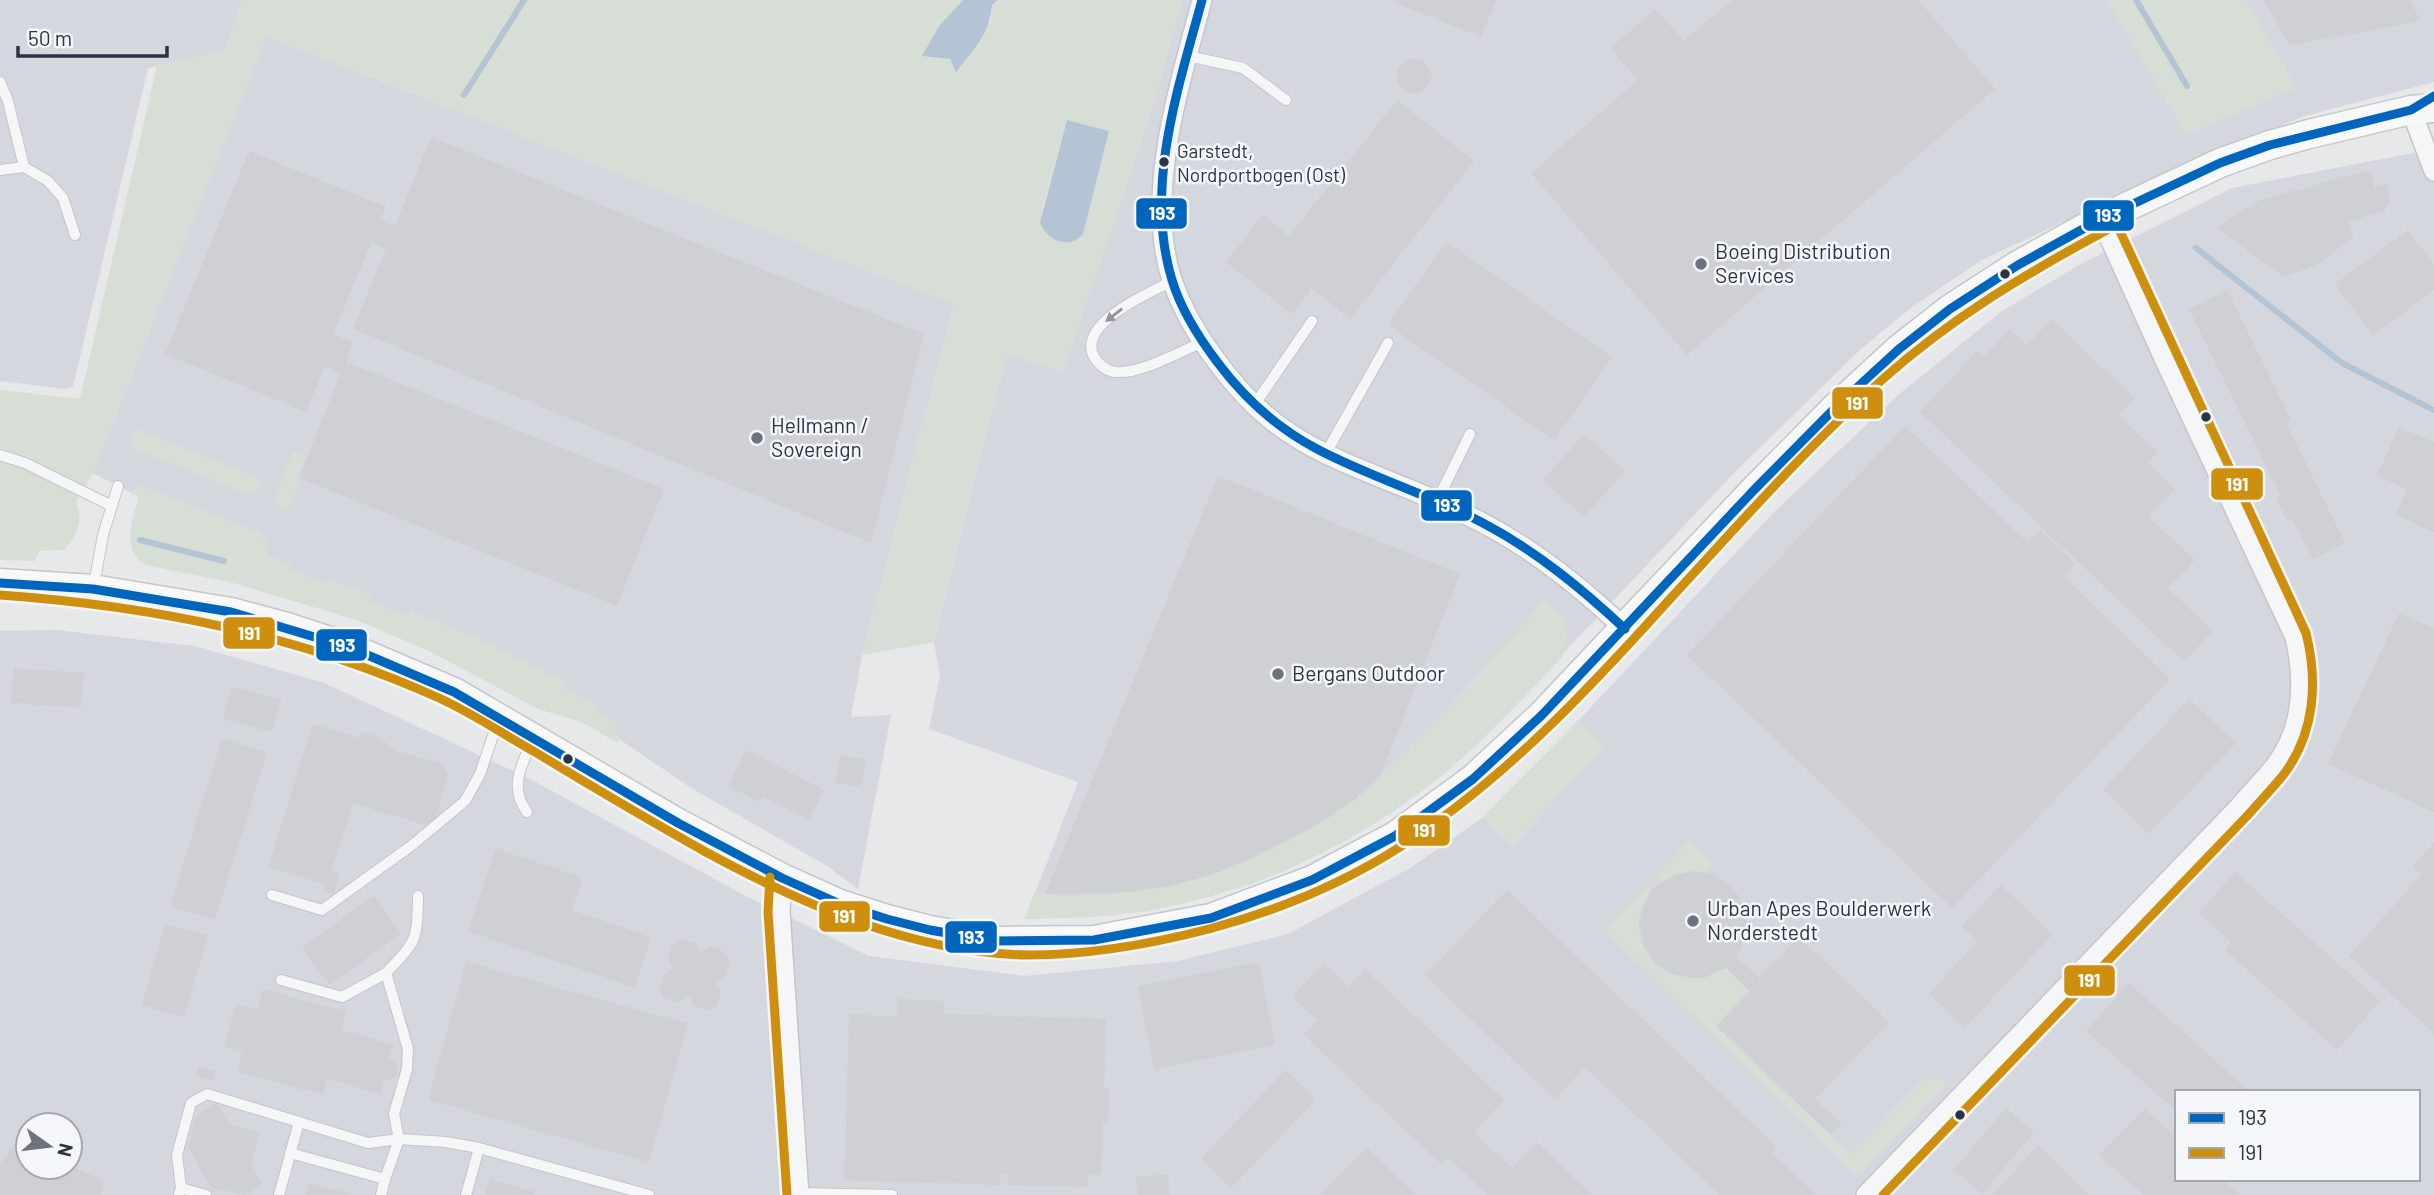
<svg xmlns="http://www.w3.org/2000/svg" width="2434" height="1195" font-family="Barlow,sans-serif">
  <style>
    .built { fill: #d4d7dd; fill-rule: evenodd }
    .green { fill: #d6ded6; fill-rule: evenodd }
    .water { fill: #b4c4d5 }
    .lines { fill: none; stroke-linecap: round; stroke-linejoin: round }
    .stream { stroke: #b4c4d5; stroke-width: 6 }
    .building { fill: #ced0d3 }
    .lane-casing { stroke: #c4c6c8; stroke-width: 12 }
    .street-casing { stroke: #c4c6c8; stroke-width: 22 }
    .secondary-casing { stroke: #c4c6c8; stroke-width: 31 }
    .lane { stroke: #f5f6f7; stroke-width: 10 }
    .street { stroke: #f5f6f7; stroke-width: 19 }
    .secondary { stroke: #f8f8f8; stroke-width: 28 }
    .bus-1-casing { stroke: #f4f6f9; stroke-width: 14 }
    .bus-2-casing { stroke: #f4f6f9; stroke-width: 14 }
    .bus-1 { stroke: #0065bd; stroke-width: 9 }
    .bus-2 { stroke: #ce8f0e; stroke-width: 9 }
    .oneway { fill: #90959e }
    .bus-dot { fill: #2b3445; stroke: #f4f6f9; stroke-width: 2.5 }
    .poi-dot { fill: #6c737f; stroke: #f4f6f9; stroke-width: 2.5 }
    .labels { text-anchor: middle; stroke-width: 5; stroke-linejoin: round; paint-order: stroke }
    .bus-label { font-size: 19px; fill: #2b3445; stroke: #f4f6f9; text-anchor: start }
    .poi-label { font-size: 21px; fill: #2b3445; stroke: #f4f6f9; text-anchor: start }
    .line-badge { stroke: #f4f6f9; stroke-width: 2.5 }
    .badge-label { font-size: 19px; text-anchor: middle; font-weight: bold; fill: #fff }
  </style>
  <rect width="100%" height="100%" fill="#e6e8ea"/>
  <g class="built">
    <path d="M0,0H242L230,38L224,51L148,68L73,387L65,389L0,381Z"/>
    <path d="M1182,0H2107L2187,134L2296,87L2245,0H2434V82L2305,116L2215,150L1980,261L1911,308L1862,348L1738,469L1476,745L1414,796L1343,842L1295,866L1251,884L1206,897L1147,911L1090,917L1025,919L1078,782L929,729L940,675L934,642L1007,354L1063,371L1152,110Z"/>
    <path d="M266,36L954,304L862,655L851,717L891,715L858,889L827,866L691,788L619,739L614,730L132,521L139,497L93,473Z"/>
    <path d="M2434,149V1195H0V631L57,630L194,646L322,682L526,777L746,896L869,956L1025,976L1178,961L1288,934L1410,868L1482,818L1579,720L1774,512L1898,395L2002,311L2081,264L2232,188ZM2177,1092H2418V1179H2177ZM28,1125H70V1167H28Z"/>
  </g>
  <g class="green">
    <path d="M242,0H963L939,26L923,56L950,59L991,21L992,5L998,0H1182L1152,110L1063,372L1007,355L934,642L862,655L954,304L267,36L93,473L76,502C84,522 77,533 65,550L39,551L35,561L0,560V390L80,399L157,66L224,51L230,38ZM1067,120L1109,131L1040,222L1042,210Z"/>
    <path d="M2107,0H2245L2296,87L2186,135Z"/>
    <path d="M135,428L261,479L256,491L248,494L134,449L130,444Z"/>
    <path d="M293,451L305,456L296,479L300,481L288,510L278,506L275,498Z"/>
    <path d="M142,486L260,533L268,544L267,554L291,564L289,569L327,584L329,579L371,595L369,601L408,616L411,611L477,638L565,682L563,688L600,706L598,713L617,722L615,730L619,739L618,743L582,722L538,709L429,651L357,620L233,583L145,565C121,547 132,522 139,497L131,493L136,487Z"/>
    <path d="M1545,600C1565,620 1574,627 1563,656C1525,696 1488,737 1446,772C1360,843 1256,892 1146,911C1106,917 1065,918 1025,919L1035,891C1061,900 1108,895 1136,891C1210,880 1294,847 1354,800C1368,789 1380,775 1393,763C1447,712 1495,656 1545,600Z"/>
    <path d="M1579,720L1605,746L1513,846L1482,818Z"/>
    <path d="M1690,840L1714,863L1705,872C1688,870 1673,873 1659,884L1654,879Z"/>
    <path d="M1647,886L1652,891C1612,940 1669,1000 1726,968L1750,991L1717,1026L1850,1154L1923,1079H1942L1947,1083L1862,1173L1856,1174L1605,931Z"/>
  </g>
  <g class="water">
    <path d="M963,0H998L992,5C990,34 973,50 956,72L950,59L922,56L939,26Z"/>
    <path d="M1067,120L1109,131L1083,234C1069,251 1046,240 1040,222Z"/>
  </g>
  <g class="lines">
    <g class="stream">
      <path d="M2136,0L2187,86"/>
      <path d="M464,95L524,0"/>
      <path d="M2196,248L2342,363L2434,410"/>
      <path d="M140,540L224,561"/>
    </g>
  </g>
  <g class="building">
    <path d="M1389,0H1496L1481,37Z"/>
    <path d="M1732,0H1918L1995,89L1687,355L1531,173L1638,80L1610,48L1656,9L1684,41Z"/>
    <path d="M2263,0H2409L2421,21L2290,45Z"/>
    <circle cx="1414" cy="76" r="17"/>
    <path d="M1397,100L1474,161L1350,319L1312,288L1292,314L1226,262L1263,215L1289,236Z"/>
    <path d="M431,137L924,334L871,543L353,329L386,249L371,243L333,335L353,343L346,362L664,489L617,606L299,478L341,373L325,366L306,412L165,354L249,151L386,207L380,220L395,226Z"/>
    <path d="M2371,170L2375,188L2387,184L2390,201L2385,210L2348,222L2353,238L2316,265L2285,277L2216,228L2260,200Z"/>
    <path d="M2408,230L2434,265V290L2373,336L2335,284Z"/>
    <path d="M1446,241L1612,357L1554,440L1388,325Z"/>
    <path d="M2227,290L2291,420L2286,423L2345,543L2313,559L2292,518L2287,521L2276,498L2281,496L2189,309Z"/>
    <path d="M2052,319L2135,399L2119,416L2157,452L2148,463L2175,489L2148,517L2195,560L2168,588L2213,631L2184,662L1920,412L1977,351L1983,357L2010,329L2027,345Z"/>
    <path d="M1905,426L2028,543L2039,530L2075,564L2063,576L2170,679L1952,908L1687,655Z"/>
    <path d="M2399,427L2434,442V532L2396,515L2407,489L2377,476Z"/>
    <path d="M1584,434L1625,471L1584,517L1543,480Z"/>
    <path d="M1218,476L1460,574L1381,774L1355,799L1323,821L1244,862L1207,876L1170,886L1127,892L1045,894Z"/>
    <path d="M2399,613L2434,629V812L2328,764Z"/>
    <path d="M14,668L84,673L81,708L11,703Z"/>
    <path d="M232,687L281,700L272,732L223,719Z"/>
    <path d="M2189,699L2236,743L2149,834L2103,790Z"/>
    <path d="M313,724L359,738L361,732L377,737L398,751L443,764L448,774L435,820L425,825L353,803L331,872L340,874L333,894L325,891L327,885L268,867Z"/>
    <path d="M222,739L267,753L215,920L170,906Z"/>
    <path d="M746,750L824,790L809,820L763,796L760,802L728,786Z"/>
    <path d="M841,755L866,760L861,787L835,782Z"/>
    <path d="M2434,843V1033L2349,956L2422,874L2413,867Z"/>
    <path d="M496,849L583,878L572,910L651,937L635,988L468,931Z"/>
    <path d="M1695,871L1715,876L1733,888L1739,897L1743,906L1747,927L1742,947L1736,956L1759,978L1799,937L1889,1022L1815,1099L1842,1124L1831,1135L1716,1026L1750,991L1726,968L1706,977L1695,978L1674,975L1656,964L1644,946L1640,925L1641,914L1649,895L1656,886L1674,875Z"/>
    <path d="M2235,872L2380,1001L2337,1050L2225,950L2231,942L2199,913Z"/>
    <path d="M2001,885L2053,934L1965,1028L1929,993L1978,941L1962,926Z"/>
    <path d="M1507,890L1777,1147L1772,1153L1816,1195H1720L1585,1067L1555,1099L1425,976Z"/>
    <path d="M374,896L401,934L329,985L302,947Z"/>
    <path d="M165,924L208,936L184,1017L142,1005Z"/>
    <path d="M681,939L695,943L701,952L710,947L725,952L730,961L725,977L716,982L721,991L717,1006L708,1010L694,1006L689,996L679,1002L664,998L659,989L664,975L673,970L668,960L672,944Z"/>
    <path d="M466,962L688,1024L649,1162L428,1100Z"/>
    <path d="M1259,962L1275,1045L1154,1069L1138,986Z"/>
    <path d="M1324,963L1348,987L1365,969L1504,1100L1474,1132L1512,1168L1537,1142L1592,1195H1488L1449,1158L1442,1165L1303,1034L1317,1020L1292,997Z"/>
    <path d="M2129,983L2250,1092H2177V1112L2086,1031Z"/>
    <path d="M263,989L346,1012L341,1030L393,1045L389,1059L395,1060L398,1067L396,1076L389,1080L384,1079L380,1094L327,1079L323,1095L237,1071L242,1052L224,1047L236,1003L257,1009Z"/>
    <path d="M897,999L944,1001L943,1014L1106,1019L1104,1088H1109L1108,1122H1103L1101,1175H1088V1187L1008,1185V1173H1001L1000,1185L844,1180L849,1015L897,1016Z"/>
    <path d="M198,1066L216,1071L214,1081L196,1076Z"/>
    <path d="M1285,1070L1316,1099L1231,1188L1201,1159Z"/>
    <path d="M217,1103L229,1124L260,1133L251,1164L263,1185L245,1195L210,1187L188,1147L196,1115Z"/>
    <path d="M2006,1108L2034,1132L1982,1194L1954,1170Z"/>
    <path d="M2145,1109L2177,1138V1179H2223L2240,1195H2144L2099,1155Z"/>
    <path d="M17,1141L28,1146V1167L70,1165L104,1181L101,1195H0V1164Z"/>
    <path d="M2038,1145L2090,1195H1992Z"/>
    <path d="M1366,1147L1416,1195H1320Z"/>
    <path d="M1168,1175L1169,1195H1138L1136,1176Z"/>
    <path d="M490,1179L534,1192V1195H485Z"/>
    <path d="M309,1183L351,1194L350,1195H305Z"/>
  </g>
  <g class="lines">
    <defs>
      <g id="lane">
        <path d="M1188,56L1243,68L1286,100"/>
        <path d="M0,82L8,101L24,167"/>
        <path d="M0,170L24,167L48,181L63,198L75,235"/>
        <path d="M1172,281C1150,293 1076,323 1094,357C1099,365 1107,371 1116,372C1141,374 1179,352 1203,342"/>
        <path d="M1255,404L1312,321"/>
        <path d="M1326,453L1388,343"/>
        <path d="M0,455L25,463L112,506"/>
        <path d="M1437,501L1470,434"/>
        <path d="M94,585L103,535L118,486"/>
        <path d="M527,812C509,788 521,766 532,741"/>
        <path d="M272,895L322,910L411,846L465,801L480,774L498,721"/>
        <path d="M281,980L342,997L386,973"/>
        <path d="M290,1153L385,1179L399,1139L394,1114L407,1069L408,1049L386,973C417,940 417,942 418,896"/>
        <path d="M181,1188L206,1195"/>
        <path d="M799,1193L892,1195"/>
        <path d="M179,1195L181,1188L177,1155L191,1103L207,1094L299,1122"/>
        <path d="M279,1195L299,1122L368,1143L399,1139L446,1142L479,1148L649,1195"/>
        <path d="M381,1195L385,1179"/>
        <path d="M466,1195L479,1148"/>
      </g>
      <g id="street">
        <path d="M1202,0C1180,84 1144,194 1172,280C1182,309 1197,335 1215,359C1236,388 1263,417 1294,436C1323,455 1357,468 1389,481C1420,493 1451,507 1481,522C1535,550 1581,587 1625,629"/>
        <path d="M2411,110L2434,171"/>
        <path d="M782,878L780,911L799,1195"/>
        <path d="M1866,1195L2239,807C2251,793 2264,780 2275,766C2304,729 2305,680 2295,637L2168,367L2101,219"/>
      </g>
      <path id="secondary" d="M0,583L93,589L231,612L287,627L351,648L454,692L678,823L782,878L840,904L887,919L930,930L992,941L1094,940L1211,918L1312,880L1395,836L1473,779L1542,715L1754,490L1838,405L1899,349L1950,309L2018,265L2101,219L2220,163L2270,145L2309,134L2411,110L2434,108"/>
    </defs>
    <use href="#lane" class="lane-casing"/>
    <use href="#street" class="street-casing"/>
    <use href="#secondary" class="secondary-casing"/>
    <use href="#lane" class="lane"/>
    <use href="#street" class="street"/>
    <use href="#secondary" class="secondary"/>
    <defs>
      <g id="bus-1">
        <path d="M1202,0C1178,89 1144,188 1172,280C1181,310 1199,338 1218,363C1245,399 1277,428 1317,449C1370,477 1428,494 1481,522C1535,550 1581,588 1625,629"/>
        <path d="M0,583L93,589L231,612L351,648L454,692L678,823L782,878L840,904L887,919L930,930L992,941L1094,940L1211,918L1312,880L1395,836L1473,779L1542,715L1754,490L1838,405L1899,349L1950,309L2018,265L2101,219L2220,163L2270,145L2411,110L2434,96"/>
      </g>
      <g id="bus-2">
        <path d="M0,595C152,606 300,635 439,698C472,713 503,734 535,752C591,786 647,819 704,851C803,905 913,953 1028,955C1089,955 1151,944 1209,929C1276,911 1342,884 1400,847C1504,780 1588,690 1670,599C1739,524 1807,447 1883,379C1951,318 2027,273 2107,230"/>
        <path d="M770,877L768,912L787,1195"/>
        <path d="M1883,1195L2248,815C2260,801 2273,788 2284,774C2315,733 2318,681 2306,633L2112,214"/>
      </g>
    </defs>
    <use href="#bus-1" class="bus-1-casing"/>
    <use href="#bus-2" class="bus-2-casing"/>
    <use href="#bus-1" class="bus-1"/>
    <use href="#bus-2" class="bus-2"/>
  </g>
  <defs><path id="oneway-solid" d="M-6-.8H1V-3.2L6.5 0L1 3.2V.8H-6Z" transform="scale(1.75)"/></defs>
  <use class="oneway" href="#oneway-solid" transform="translate(1114 315) rotate(142)"/>
  <g class="bus-dot">
    <circle cx="1164" cy="162" r="6"/>
    <circle cx="2005" cy="274" r="6"/>
    <circle cx="2206" cy="417" r="6"/>
    <circle cx="568" cy="759" r="6"/>
    <circle cx="1960" cy="1115" r="6"/>
  </g>
  <g class="poi-dot">
    <circle cx="1701" cy="264" r="7"/>
    <circle cx="757" cy="438" r="7"/>
    <circle cx="1278" cy="674" r="7"/>
    <circle cx="1693" cy="921" r="7"/>
  </g>
  <g class="labels">
    <g class="bus-label">
      <text x="1177" y="158">Garstedt,<tspan x="1177" dy="24">Nordportbogen (Ost)</tspan></text>
    </g>
    <g class="poi-label">
      <text x="1715" y="259">Boeing Distribution<tspan x="1715" dy="24">Services</tspan></text>
      <text x="771" y="433">Hellmann /<tspan x="771" dy="24">Sovereign</tspan></text>
      <text x="1292" y="681">Bergans Outdoor</text>
      <text x="1707" y="916">Urban Apes Boulderwerk<tspan x="1707" dy="24">Norderstedt</tspan></text>
    </g>
  </g>
  <g class="line-badge">
    <rect x="1135" y="197" width="53" height="33" rx="7" fill="#0065bd"/>
    <rect x="2082" y="199" width="53" height="33" rx="7" fill="#0065bd"/>
    <rect x="1831" y="386" width="53" height="34" rx="7" fill="#ce8f0e"/>
    <rect x="2210" y="467" width="54" height="34" rx="7" fill="#ce8f0e"/>
    <rect x="1420" y="489" width="53" height="33" rx="7" fill="#0065bd"/>
    <rect x="222" y="616" width="54" height="34" rx="7" fill="#ce8f0e"/>
    <rect x="315" y="628" width="53" height="34" rx="7" fill="#0065bd"/>
    <rect x="1397" y="814" width="54" height="33" rx="7" fill="#ce8f0e"/>
    <rect x="818" y="900" width="53" height="33" rx="7" fill="#ce8f0e"/>
    <rect x="944" y="920" width="54" height="34" rx="7" fill="#0065bd"/>
    <rect x="2063" y="964" width="53" height="33" rx="7" fill="#ce8f0e"/>
  </g>
  <g class="badge-label">
    <text x="1162" y="220">193</text>
    <text x="2108" y="222">193</text>
    <text x="1857" y="410">191</text>
    <text x="2237" y="491">191</text>
    <text x="1447" y="512">193</text>
    <text x="249" y="640">191</text>
    <text x="342" y="652">193</text>
    <text x="1424" y="837">191</text>
    <text x="844" y="923">191</text>
    <text x="971" y="944">193</text>
    <text x="2089" y="987">191</text>
  </g>
  <rect x="2175" y="1090" width="245" height="91" fill="#f4f6f9" stroke="#a4a8b1" stroke-width="2"/>
  <rect x="2189" y="1113" width="35" height="10" fill="#0065bd" stroke="#a4a8b1" stroke-width="2"/>
  <text x="2238" y="1125" font-size="21" fill="#2b3445">193</text>
  <rect x="2189" y="1148" width="35" height="10" fill="#ce8f0e" stroke="#a4a8b1" stroke-width="2"/>
  <text x="2238" y="1160" font-size="21" fill="#2b3445">191</text>
  <g transform="translate(49 1146) rotate(104)"><circle r="33" fill="#f4f6f9" stroke="#a4a8b1" stroke-width="2"/>
  <path d="M0-5L12 26L0 18L-12 26Z" fill="#6c737f"/>
  <text y="-10" font-size="19" font-weight="bold" text-anchor="middle" fill="#2b3445">N</text>
  </g>
  <path d="M18 46v10h149v-10" fill="none" stroke="#2b3445" stroke-width="3.5"/>
  <text x="28" y="46" font-size="21" fill="#2b3445" stroke="#f4f6f9" stroke-width="5" paint-order="stroke">50 m</text>
</svg>
